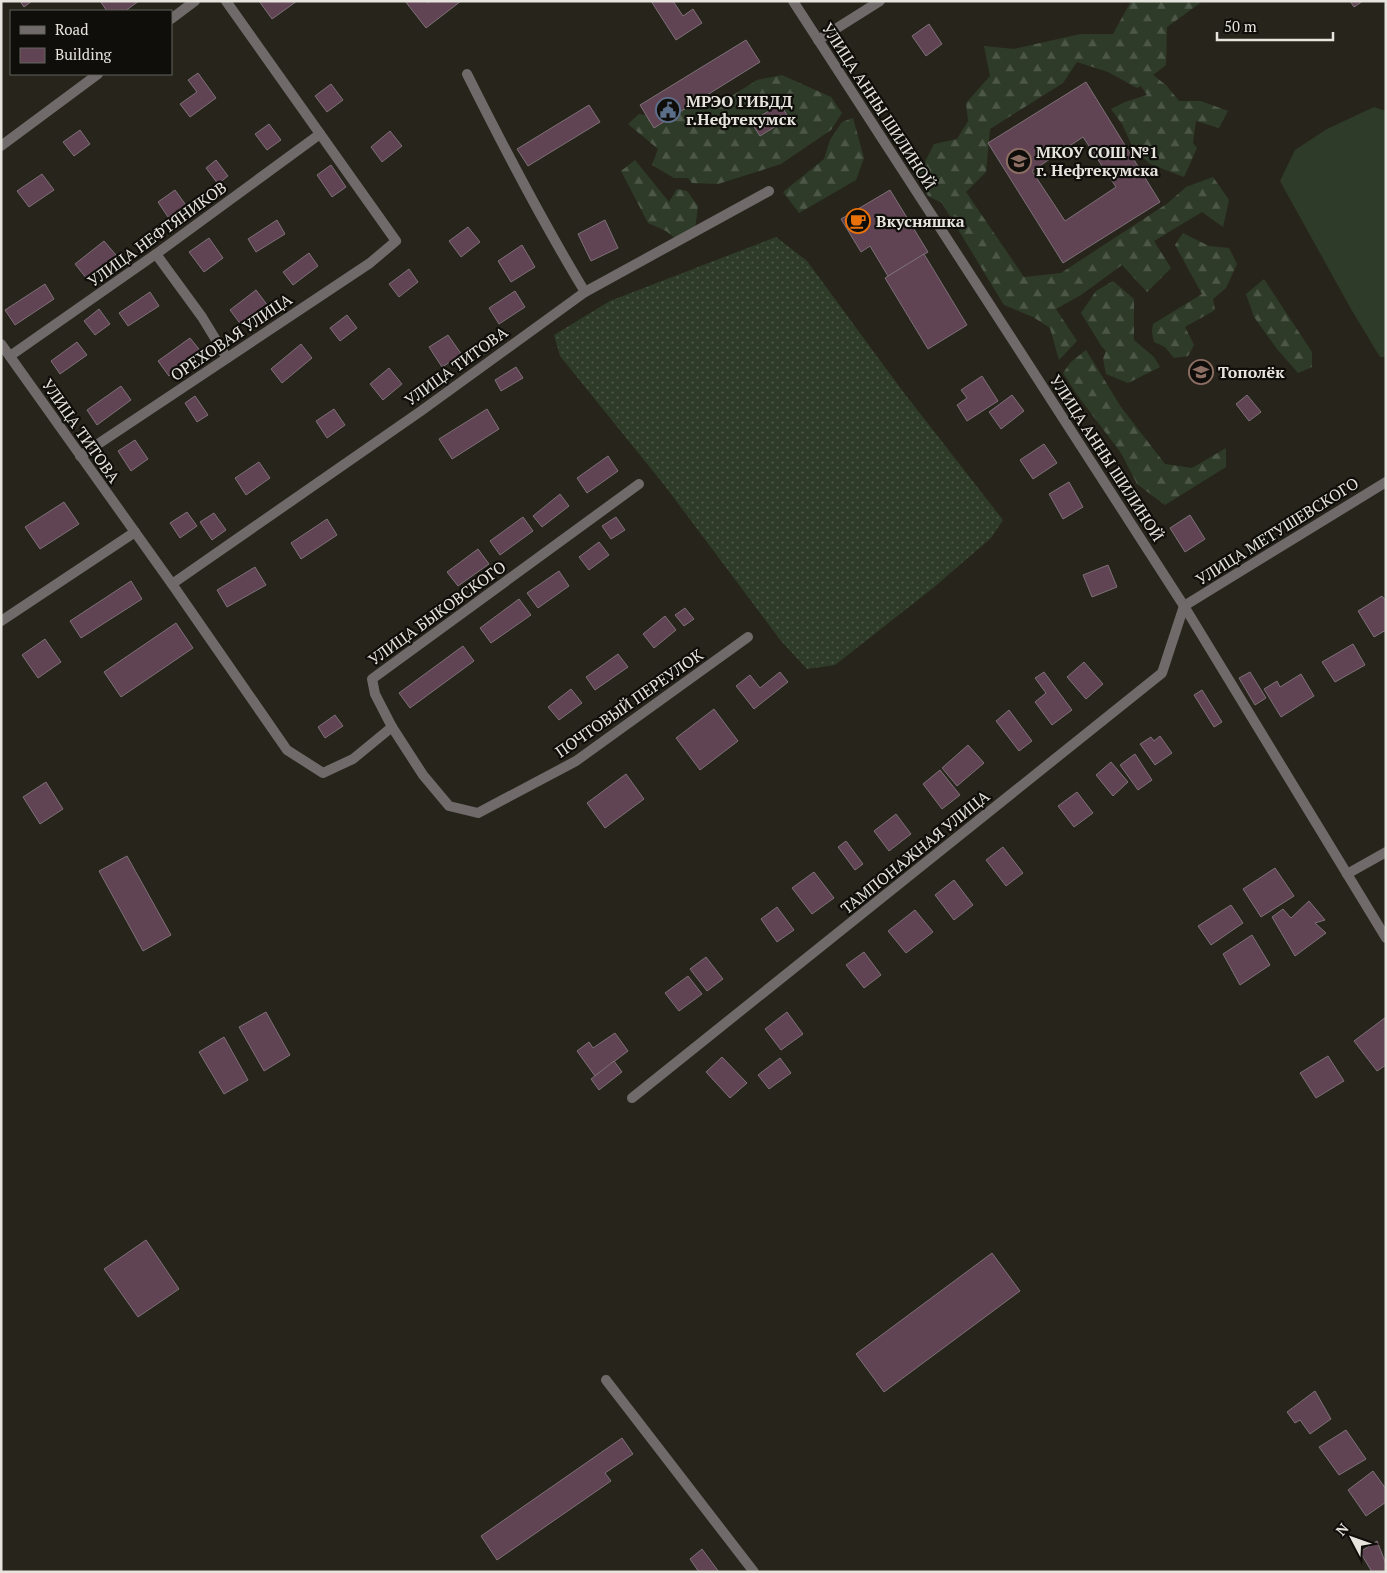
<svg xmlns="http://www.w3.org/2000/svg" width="1387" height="1573" font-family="'PT Serif',serif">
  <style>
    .grass { fill: url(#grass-dots) }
    .forest { fill: url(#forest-firs); fill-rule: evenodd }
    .garden { fill: #2f3b29 }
    .building { fill: #614454; stroke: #7d7077; fill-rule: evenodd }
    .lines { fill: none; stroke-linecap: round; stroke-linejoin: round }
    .street { stroke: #716a6a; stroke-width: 10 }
    .labels { text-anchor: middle; stroke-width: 4.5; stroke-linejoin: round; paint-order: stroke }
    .poi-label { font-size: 16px; font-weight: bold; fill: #e6e4dd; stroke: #0f0e0a; text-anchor: start }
    .street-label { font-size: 16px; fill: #e6e4dd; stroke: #0f0e0a }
  </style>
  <defs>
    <pattern id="grass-dots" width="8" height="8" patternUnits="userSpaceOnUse" patternTransform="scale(1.25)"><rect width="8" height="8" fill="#2f3b29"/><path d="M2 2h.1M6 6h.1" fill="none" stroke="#4d5748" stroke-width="1.8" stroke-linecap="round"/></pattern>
    <pattern id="forest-firs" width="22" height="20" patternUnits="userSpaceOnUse" patternTransform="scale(1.25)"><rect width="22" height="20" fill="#2f3b29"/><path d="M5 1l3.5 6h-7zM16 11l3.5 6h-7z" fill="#4d5748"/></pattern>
  </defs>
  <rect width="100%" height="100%" fill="#27251b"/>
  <path class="grass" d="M776,237L807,261L901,389L1003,520L991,538L933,588L835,665L807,669L781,641L665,486L560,356L554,335L610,301Z"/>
  <g class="forest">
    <path d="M1131,1H1203L1167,27L1166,65L1153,75L1166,85L1179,101H1201L1228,111L1219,128L1196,121L1193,143L1197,148L1184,177L1150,164L1133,148L1122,124L1111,109L1125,102L1147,95L1141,86L1137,88L1108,72L1077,62L1063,83L990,129L986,172L966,192L1024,277L1061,273L1168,203L1186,187L1213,177L1229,200L1223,227L1202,212L1154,241L1171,268L1147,292L1122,265L1081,295L1056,309L1077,341L1059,360L1050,328L1033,317L1004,305L942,203L928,196L909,161L924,164L934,144L957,139L968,121L966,103L990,76L984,46L1014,49L1080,34H1113Z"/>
    <path d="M782,75L831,97L842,113L831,130L781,164L718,184L692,183L688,178H674L652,165L658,149L628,124L639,114L675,120L689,99L708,102L711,109L757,80ZM779,104L788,118L752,122Z"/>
    <path d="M853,118L864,158L856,180L799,213L783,192L824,159L830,140L842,122Z"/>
    <path d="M635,160L669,202L677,189L687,191L698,206L694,238L681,243L666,231L648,223L621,171Z"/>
    <path d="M1183,233L1209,246L1229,248L1237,264L1226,288L1213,299L1215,310L1185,327L1194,345L1188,356L1174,358L1165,347L1154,342L1152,332L1153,324L1202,294L1175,245Z"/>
    <path d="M1264,279L1312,352V367L1298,373L1277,349L1254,317L1246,294Z"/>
    <path d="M1113,281L1134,299V340L1154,357L1160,367L1128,383L1106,374L1103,359L1106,351L1102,347L1081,313L1096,291Z"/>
    <path d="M1086,350L1121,407L1165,464L1192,468L1226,448V467L1165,505L1137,484L1121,453L1078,396L1063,373L1071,362Z"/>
  </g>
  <path class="garden" d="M1374,107L1386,111V357H1380L1351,309L1280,181L1295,150L1327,129Z"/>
  <g class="building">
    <path d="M20,1H32L24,7Z"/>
    <path d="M100,1H139L125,11H107Z"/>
    <path d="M259,1H297L272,19Z"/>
    <path d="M405,1H427L428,3L429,1H461L426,28Z"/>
    <path d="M651,1H673L683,16L693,9L702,23L676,40Z"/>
    <path d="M1350,1H1363L1354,7Z"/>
    <path d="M929,24L942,44L926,56L912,36Z"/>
    <path d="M746,40L760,62L654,128L640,105Z"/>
    <path d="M198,73L216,98L190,117L180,104L197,92L188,80Z"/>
    <path d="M1086,82L1160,202L1063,263L988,143ZM1083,137L1116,187L1065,221L1032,171Z"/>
    <path d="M331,84L343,100L327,112L315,96Z"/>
    <path d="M780,104L789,118L760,136L751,122Z"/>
    <path d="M589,105L600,122L528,166L517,149Z"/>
    <path d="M269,124L281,140L267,150L255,134Z"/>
    <path d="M80,130L90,144L74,156L63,142Z"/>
    <path d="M390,131L402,146L382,162L371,147Z"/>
    <path d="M216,160L228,176L218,184L206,168Z"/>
    <path d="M331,165L346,187L332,197L317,175Z"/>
    <path d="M42,174L54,190L29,207L17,191Z"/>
    <path d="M175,190L188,208L170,220L158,202Z"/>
    <path d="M890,190L928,252L888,276L870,246L861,252L841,219Z"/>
    <path d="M277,220L285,234L256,252L248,239Z"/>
    <path d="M605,220L618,248L591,261L578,234Z"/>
    <path d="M468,227L480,242L461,257L449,241Z"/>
    <path d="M209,238L223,258L204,272L189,252Z"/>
    <path d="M104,241L116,255L87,279L75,264Z"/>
    <path d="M522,245L535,267L511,282L498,261Z"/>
    <path d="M309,253L318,266L293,285L283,272Z"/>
    <path d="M924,254L967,325L928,349L885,278Z"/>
    <path d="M409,269L418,282L399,297L389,284Z"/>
    <path d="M45,284L54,299L15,325L5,310Z"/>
    <path d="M256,290L268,306L242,326L230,310Z"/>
    <path d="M515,291L525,307L499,324L489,308Z"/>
    <path d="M150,292L159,306L128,326L119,313Z"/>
    <path d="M99,309L110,324L95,335L84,321Z"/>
    <path d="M347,315L357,328L340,341L330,328Z"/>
    <path d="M448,335L462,355L442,367L429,347Z"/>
    <path d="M190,338L202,353L169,376L158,361Z"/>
    <path d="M77,342L87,355L60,374L51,361Z"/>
    <path d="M301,344L312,358L282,383L271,369Z"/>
    <path d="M516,367L523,378L501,391L495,380Z"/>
    <path d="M389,368L402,384L383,400L370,384Z"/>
    <path d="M982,376L998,401L967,421L957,405L967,398L961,390Z"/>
    <path d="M121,386L131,400L97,425L87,410Z"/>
    <path d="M1012,395L1024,411L1001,429L989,412Z"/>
    <path d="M1247,395L1261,412L1249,421L1236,404Z"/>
    <path d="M195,396L208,415L197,422L185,403Z"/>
    <path d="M334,409L345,425L327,438L316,421Z"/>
    <path d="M487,409L499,429L452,459L439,439Z"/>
    <path d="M135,440L148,459L131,471L118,451Z"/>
    <path d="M1044,444L1057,463L1033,479L1020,460Z"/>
    <path d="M608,456L618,471L587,493L577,478Z"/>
    <path d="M259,462L270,478L246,495L235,478Z"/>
    <path d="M1069,482L1083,507L1063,519L1049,494Z"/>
    <path d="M560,494L569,506L542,527L533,516Z"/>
    <path d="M64,502L79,524L40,549L25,527Z"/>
    <path d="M187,512L197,526L180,538L170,523Z"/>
    <path d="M214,513L226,530L212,540L200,522Z"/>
    <path d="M1190,515L1205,539L1185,552L1170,528Z"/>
    <path d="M523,517L533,531L500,555L490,541Z"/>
    <path d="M616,517L625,530L611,539L602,526Z"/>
    <path d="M327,519L337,535L301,559L291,543Z"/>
    <path d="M599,542L609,555L589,570L579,557Z"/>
    <path d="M478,549L489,564L458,586L447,572Z"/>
    <path d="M1108,565L1117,587L1092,597L1083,575Z"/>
    <path d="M255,567L266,585L227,607L217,590Z"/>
    <path d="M559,571L569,586L538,608L527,593Z"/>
    <path d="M131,581L142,599L81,638L70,621Z"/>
    <path d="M1382,596L1386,601V630L1374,637L1358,611Z"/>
    <path d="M519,599L531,615L491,643L480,628Z"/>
    <path d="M685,608L694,619L684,626L675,615Z"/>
    <path d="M665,616L676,630L654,648L643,634Z"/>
    <path d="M176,623L193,648L121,697L104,672Z"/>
    <path d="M45,639L61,662L38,678L22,655Z"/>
    <path d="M1353,644L1365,665L1335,682L1322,662Z"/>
    <path d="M463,646L474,661L410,708L399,693Z"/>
    <path d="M618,654L628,667L595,690L586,677Z"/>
    <path d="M1084,662L1103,684L1086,699L1067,677Z"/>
    <path d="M780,672L788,682L754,709L736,686L750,675L760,688Z"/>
    <path d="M1044,672L1072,710L1052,725L1035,702L1046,693L1035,678Z"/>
    <path d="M1250,672L1266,698L1255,705L1239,678Z"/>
    <path d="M1301,674L1314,696L1281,717L1264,689L1277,681L1280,687Z"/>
    <path d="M571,689L582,703L559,720L548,707Z"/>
    <path d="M1202,690L1222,722L1214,727L1194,695Z"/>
    <path d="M714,709L738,741L700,770L676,738Z"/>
    <path d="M1009,710L1032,741L1019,751L996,721Z"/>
    <path d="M335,715L343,726L325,738L318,727Z"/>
    <path d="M1160,736L1172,753L1155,765L1140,744L1151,737L1154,741Z"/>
    <path d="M968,745L984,763L957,786L942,768Z"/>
    <path d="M1135,754L1152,780L1138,790L1120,765Z"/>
    <path d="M1111,762L1128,782L1113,796L1096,775Z"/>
    <path d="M940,770L960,795L942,809L923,784Z"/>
    <path d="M626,774L644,799L605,828L587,803Z"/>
    <path d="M46,782L63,809L40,824L23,797Z"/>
    <path d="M1077,792L1093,813L1074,827L1058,806Z"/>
    <path d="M896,814L911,834L889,851L874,831Z"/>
    <path d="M846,841L863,864L855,870L838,847Z"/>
    <path d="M1003,847L1023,873L1006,886L986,860Z"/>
    <path d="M127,856L171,935L143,951L99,871Z"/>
    <path d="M1275,868L1294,896L1261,917L1243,889Z"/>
    <path d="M814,872L834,898L812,914L792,888Z"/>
    <path d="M954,880L973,905L954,920L935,895Z"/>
    <path d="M1309,901L1325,920L1315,923L1326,933L1295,956L1272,917L1283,909L1291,918Z"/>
    <path d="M1231,905L1243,923L1211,945L1198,926Z"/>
    <path d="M777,907L794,930L777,942L761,919Z"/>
    <path d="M915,910L933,932L906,953L888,931Z"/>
    <path d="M1252,935L1270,965L1240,985L1223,954Z"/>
    <path d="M864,952L881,975L864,988L846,965Z"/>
    <path d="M706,957L723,979L707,991L690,969Z"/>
    <path d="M688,976L702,994L679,1011L665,993Z"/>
    <path d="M266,1012L290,1055L264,1071L239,1027Z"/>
    <path d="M787,1012L803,1034L781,1050L765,1029Z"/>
    <path d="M1386,1017V1065L1377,1071L1354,1041Z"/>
    <path d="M615,1033L628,1051L595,1076L577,1051L589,1042L593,1048Z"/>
    <path d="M224,1037L248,1080L224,1094L199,1052Z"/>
    <path d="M1328,1056L1344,1081L1316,1098L1300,1073Z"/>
    <path d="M722,1057L747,1083L730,1098L706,1072Z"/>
    <path d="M780,1058L791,1073L769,1089L758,1075Z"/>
    <path d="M614,1061L622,1072L599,1090L591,1079Z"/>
    <path d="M146,1240L179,1289L138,1317L104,1269Z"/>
    <path d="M992,1253L1020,1291L884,1392L856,1354Z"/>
    <path d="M1315,1391L1331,1419L1310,1434L1300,1420L1295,1423L1287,1412Z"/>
    <path d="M1346,1430L1366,1459L1339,1475L1319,1447Z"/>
    <path d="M622,1438L633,1454L605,1473L611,1481L497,1560L481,1536Z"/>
    <path d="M1373,1471L1386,1489V1502L1366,1516L1348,1490Z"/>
    <path d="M1377,1541L1386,1564V1572H1372L1360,1552Z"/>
    <path d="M702,1549L719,1572H699L690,1559Z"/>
  </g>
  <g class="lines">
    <g class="street">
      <path d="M793,1L1012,339L1184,606L1386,938"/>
      <path d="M171,19L195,1"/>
      <path d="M818,40L880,1"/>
      <path d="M467,74C504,148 542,221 585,292"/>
      <path d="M1,146L98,74"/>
      <path d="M156,254L202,317L227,358"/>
      <path d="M1,344L172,584L287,750L323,773L353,759L392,727"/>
      <path d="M10,356L156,254L320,134"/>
      <path d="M80,456L370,263L396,241L226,1"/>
      <path d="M639,484L372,679L375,694L392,727L423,775L449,806L478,813L576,761L748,637"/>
      <path d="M172,584L421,411L585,292L769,191"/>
      <path d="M1184,606L1386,482"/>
      <path d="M1,621L135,532"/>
      <path d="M1347,874L1386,852"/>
      <path d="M632,1098L1162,673L1184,606"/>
      <path d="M606,1380L754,1572"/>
    </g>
  </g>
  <defs>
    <symbol id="civic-ring" viewBox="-11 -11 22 22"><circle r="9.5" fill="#0f0e0a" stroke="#5c6f8a" stroke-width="1.5"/><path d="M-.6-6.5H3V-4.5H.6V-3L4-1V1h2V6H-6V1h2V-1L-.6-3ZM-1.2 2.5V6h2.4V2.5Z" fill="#5c6f8a"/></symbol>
    <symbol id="school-ring" viewBox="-11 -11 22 22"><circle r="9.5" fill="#0f0e0a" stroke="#8d6e63" stroke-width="1.5"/><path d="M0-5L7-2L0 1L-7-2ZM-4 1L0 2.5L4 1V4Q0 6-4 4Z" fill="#8d6e63"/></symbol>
    <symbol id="cafe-ring" viewBox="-11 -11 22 22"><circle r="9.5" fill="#0f0e0a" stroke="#e8710a" stroke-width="1.5"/><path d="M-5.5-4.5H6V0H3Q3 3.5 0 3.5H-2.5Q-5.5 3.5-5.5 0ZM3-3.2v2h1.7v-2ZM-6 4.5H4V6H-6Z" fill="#e8710a"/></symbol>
  </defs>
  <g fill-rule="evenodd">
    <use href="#civic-ring" x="654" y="96" width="28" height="28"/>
    <use href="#school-ring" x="1005" y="147" width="28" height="28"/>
    <use href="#cafe-ring" x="844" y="207" width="28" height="28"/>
    <use href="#school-ring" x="1187" y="358" width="28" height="28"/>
  </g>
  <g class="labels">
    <g class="poi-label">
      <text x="686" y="107">МРЭО ГИБДД<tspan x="686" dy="18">г.Нефтекумск</tspan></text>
      <text x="1036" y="158">МКОУ СОШ №1<tspan x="1036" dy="18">г. Нефтекумска</tspan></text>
      <text x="876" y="227">Вкусняшка</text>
      <text x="1218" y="378">Тополёк</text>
    </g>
    <g class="street-label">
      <text transform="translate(879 106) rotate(57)" y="6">УЛИЦА АННЫ ШИЛИНОЙ</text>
      <text transform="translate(157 234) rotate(-36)" y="6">УЛИЦА НЕФТЯНИКОВ</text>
      <text transform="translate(231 337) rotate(-34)" y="6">ОРЕХОВАЯ УЛИЦА</text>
      <text transform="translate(456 366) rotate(-36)" y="6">УЛИЦА ТИТОВА</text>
      <text transform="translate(81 431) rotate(55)" y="6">УЛИЦА ТИТОВА</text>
      <text transform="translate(1107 458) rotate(57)" y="6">УЛИЦА АННЫ ШИЛИНОЙ</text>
      <text transform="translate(1277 531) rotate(-32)" y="6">УЛИЦА МЕТУШЕВСКОГО</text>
      <text transform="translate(437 613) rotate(-36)" y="6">УЛИЦА БЫКОВСКОГО</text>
      <text transform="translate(629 703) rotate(-35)" y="6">ПОЧТОВЫЙ ПЕРЕУЛОК</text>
      <text transform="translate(915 852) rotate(-39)" y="6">ТАМПОНАЖНАЯ УЛИЦА</text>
    </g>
  </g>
  <rect width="1387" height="1573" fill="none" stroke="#e6e4dd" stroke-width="5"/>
  <rect x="10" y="10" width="162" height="65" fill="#0f0e0a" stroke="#65645e"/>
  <rect x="20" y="26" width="25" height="8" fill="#716a6a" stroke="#65645e"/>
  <text x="55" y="35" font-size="15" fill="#e6e4dd">Road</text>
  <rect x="20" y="48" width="25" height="15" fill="#614454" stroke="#65645e"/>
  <text x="55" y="60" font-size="15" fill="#e6e4dd">Building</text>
  <g transform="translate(1352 1538) rotate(311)" stroke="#0f0e0a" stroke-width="4" paint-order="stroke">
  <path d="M0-4L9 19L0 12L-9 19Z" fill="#e6e4dd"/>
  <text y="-8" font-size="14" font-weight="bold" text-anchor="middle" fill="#e6e4dd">N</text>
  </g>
  <path d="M1217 32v8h116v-8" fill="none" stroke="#e6e4dd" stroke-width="2.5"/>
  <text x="1224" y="32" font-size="15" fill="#e6e4dd" stroke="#0f0e0a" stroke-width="4" paint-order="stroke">50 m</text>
</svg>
